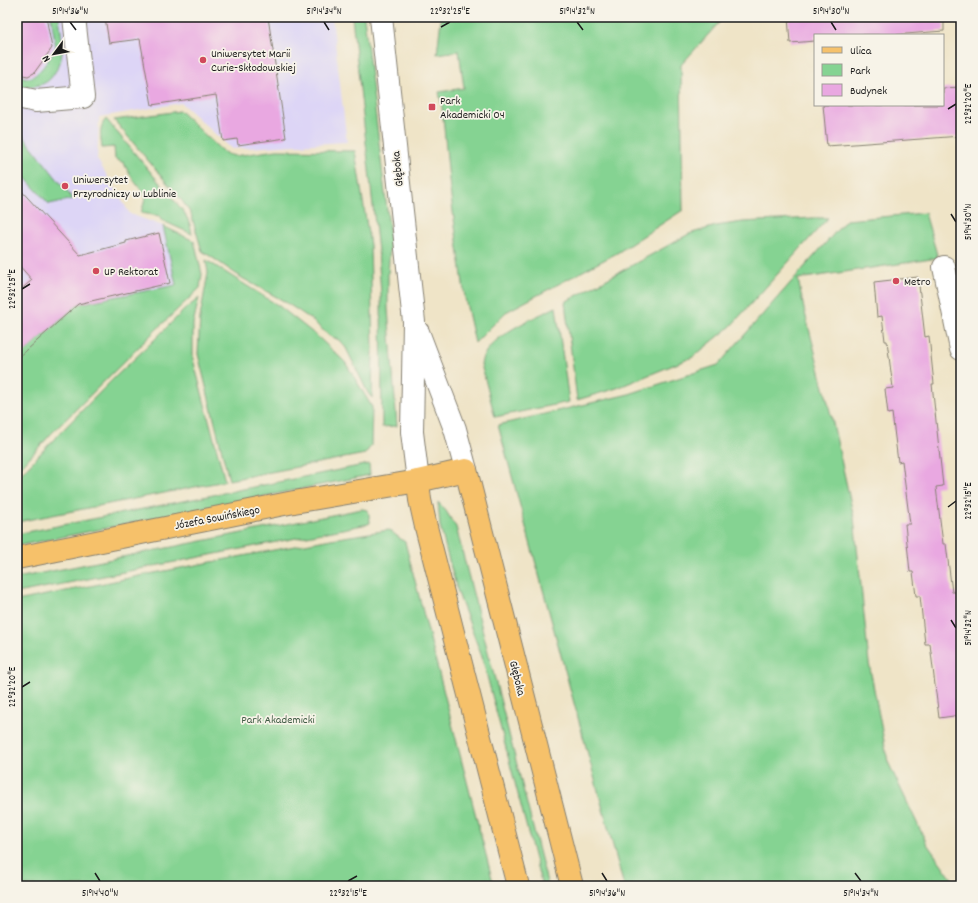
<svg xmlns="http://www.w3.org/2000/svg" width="978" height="903" font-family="Dekko,sans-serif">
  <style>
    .built { fill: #ddd5f6 }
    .green { fill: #85d392; stroke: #507857 }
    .building { fill: #e9a8e1 }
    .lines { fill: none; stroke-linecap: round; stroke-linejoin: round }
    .minor-casing { stroke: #868072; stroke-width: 24 }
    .major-casing { stroke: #868072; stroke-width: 24 }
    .minor { stroke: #fff; stroke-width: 22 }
    .major { stroke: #f6c16b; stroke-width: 22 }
    .ticks { fill: none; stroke: #1c1c1c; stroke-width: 1.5 }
    .poi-dot { fill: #d1495b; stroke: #f7f3e8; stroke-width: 1.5 }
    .labels { text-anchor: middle; stroke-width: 3.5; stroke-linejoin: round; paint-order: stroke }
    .poi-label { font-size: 12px; fill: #1c1c1c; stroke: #f7f3e8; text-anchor: start }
    .street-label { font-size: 12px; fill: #1c1c1c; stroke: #f7f3e8 }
    .park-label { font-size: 12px; fill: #415c45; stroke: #f7f3e8 }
    .neatline { fill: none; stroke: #1c1c1c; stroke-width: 1.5 }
    .ticks-label { font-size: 10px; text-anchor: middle; fill: #1c1c1c }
  </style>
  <rect width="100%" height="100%" fill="#f7f3e8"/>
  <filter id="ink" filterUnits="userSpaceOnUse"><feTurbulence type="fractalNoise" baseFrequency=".025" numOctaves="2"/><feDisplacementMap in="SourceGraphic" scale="8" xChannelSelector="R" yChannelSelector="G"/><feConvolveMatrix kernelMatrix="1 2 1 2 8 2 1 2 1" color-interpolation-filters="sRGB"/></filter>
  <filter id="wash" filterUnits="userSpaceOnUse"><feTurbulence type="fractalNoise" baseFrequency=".012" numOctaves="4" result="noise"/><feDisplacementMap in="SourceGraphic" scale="16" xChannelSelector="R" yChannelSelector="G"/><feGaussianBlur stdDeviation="0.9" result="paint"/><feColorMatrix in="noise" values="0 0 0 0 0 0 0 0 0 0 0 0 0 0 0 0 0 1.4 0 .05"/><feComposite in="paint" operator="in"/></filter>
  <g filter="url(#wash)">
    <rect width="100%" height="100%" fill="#efe4c7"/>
    <path class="built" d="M17,17H332L347,142L232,149L181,103L99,117L97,159L130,214L163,226L176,285L78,304L17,359Z"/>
    <g class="green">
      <path d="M51,17H59C61,35 67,56 55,72C51,79 47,83 39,85C31,87 24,88 17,87V73C20,75 24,78 28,78C39,77 50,57 56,48Z"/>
      <path d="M352,17H364L389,227L390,244L388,275V309L397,426L382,427L381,294L378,251Z"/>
      <path d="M444,17H724L681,65L683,210L617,253L506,312L475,343L465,298L450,190L442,107L439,92L464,88L459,51L437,54L441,19Z"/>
      <path d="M180,111L220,149L227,154L235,156L277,150L355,151L370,245L373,349L372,398L368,393L346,348L339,340L328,335L311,319L282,300L242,278L210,256L202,251L191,214L183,202L114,120Z"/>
      <path d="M106,119L184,212L190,224L192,234L161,220L160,216L141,213L146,196C137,185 129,175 124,163L115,159L114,147L102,148C101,138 98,127 106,119Z"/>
      <path d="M17,128L73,199L49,204L17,169Z"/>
      <path d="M925,213L938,258L798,279L804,309L832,419L854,518L869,663L888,762L927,844L957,886H624L498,425L629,394L718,365L846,220Z"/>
      <path d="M813,218H828L730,327L693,357L617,388L577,400L565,302L689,234L716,226L743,222Z"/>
      <path d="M163,226L194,241L202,274L200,288L157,329L51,434L17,471V359L78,304L176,285Z"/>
      <path d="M206,260L279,306L317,336L345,362L372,407L371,446L365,454L229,480L198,354L200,317L208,273Z"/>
      <path d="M199,298L193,324V359L225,481L17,522V478L56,437L113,379L149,345L183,311Z"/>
      <path d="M556,307L569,402L495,417L481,364C482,361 482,358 484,355C496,333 534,318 556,307Z"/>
      <path d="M369,464L370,475L17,546V534Z"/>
      <path d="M438,502L446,511L456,527L548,886H542L482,657L458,593L447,553L440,526Z"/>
      <path d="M362,509L368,510L370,521V523L368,524L17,593V578Z"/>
      <path d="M389,530L405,542L494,886H17V601L144,575L331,539Z"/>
    </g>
    <g id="blocks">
      <g class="building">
        <path d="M17,17H46L52,48L34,73L28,76L23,75L17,71Z"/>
        <path d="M105,17H268L286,138L238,145L237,139L223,141L216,95L152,105L140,39L109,43Z"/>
        <path d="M788,17H944V31L893,35H815V41L790,43Z"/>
        <path d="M961,87V136L827,146L823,105H943V88Z"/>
        <path d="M17,186L80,255L126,243V241L159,233L170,283L78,304L17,359V293L32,280L17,263Z"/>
        <path d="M918,277L925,337L929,336L934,384H932L943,486L936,487L943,544H946L952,592H957L961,633V715L939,718L930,644H925L920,596H916L913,572H910L905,524H910L902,461L898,462L892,413L888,414L885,389L893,388L887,341H885L882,316L877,317L874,282Z"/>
      </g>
    </g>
  </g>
  <g filter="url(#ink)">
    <use href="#blocks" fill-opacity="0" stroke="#868072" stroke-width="1"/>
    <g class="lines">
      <defs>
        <g id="minor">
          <path d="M381,17L414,322L412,432L418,481"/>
          <path d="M17,97L36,101L83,97L74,17"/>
          <path d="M944,267L961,349"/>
          <path d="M418,332L455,429L466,470"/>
        </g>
        <g id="major">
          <path d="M418,481L420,500L426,527L518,886"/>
          <path d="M17,558L294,502L418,481L466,470L572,886"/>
        </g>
      </defs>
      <use href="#minor" class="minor-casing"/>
      <use href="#major" class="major-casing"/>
      <use href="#minor" class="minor"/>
      <use href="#major" class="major"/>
    </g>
  </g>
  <path class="ticks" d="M70,22L76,30M324,22L329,30M577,22L583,30M831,22L836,30M441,27L450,22M948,109L956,104M951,214L956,222M22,289L30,284M948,507L956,501M951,620L956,628M22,687L30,682M95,873L100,881M602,873L607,881M855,873L861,881M348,881L357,876"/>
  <g class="poi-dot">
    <circle cx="203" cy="60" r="4"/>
    <rect x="428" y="103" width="8" height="8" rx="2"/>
    <circle cx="65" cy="186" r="4"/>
    <circle cx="96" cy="271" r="4"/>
    <circle cx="896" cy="281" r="4"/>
  </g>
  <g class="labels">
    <g class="poi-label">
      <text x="211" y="57">Uniwersytet Marii<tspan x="211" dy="14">Curie-Skłodowskiej</tspan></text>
      <text x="440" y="104">Park<tspan x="440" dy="14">Akademicki 04</tspan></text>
      <text x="73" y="183">Uniwersytet<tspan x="73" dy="14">Przyrodniczy w Lublinie</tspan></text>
      <text x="104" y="275">UP Rektorat</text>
      <text x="904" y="285">Metro</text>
    </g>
    <g class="street-label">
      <text transform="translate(397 169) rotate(-96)" y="4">Głęboka</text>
      <text transform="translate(217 517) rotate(-11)" y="4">Józefa Sowińskiego</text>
      <text transform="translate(518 678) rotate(76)" y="4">Głęboka</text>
    </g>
    <g class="park-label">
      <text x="278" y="723">Park Akademicki</text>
    </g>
  </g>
  <rect width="978" height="903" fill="none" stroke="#f7f3e8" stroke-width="44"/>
  <rect x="814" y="34" width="130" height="72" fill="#f7f3e8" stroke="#9f9d96"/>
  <rect x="822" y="47" width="20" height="6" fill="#f6c16b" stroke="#9f9d96"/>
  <text x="850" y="54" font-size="12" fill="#1c1c1c">Ulica</text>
  <rect x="822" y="64" width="20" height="12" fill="#85d392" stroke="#9f9d96"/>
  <text x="850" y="74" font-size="12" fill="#1c1c1c">Park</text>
  <rect x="822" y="84" width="20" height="12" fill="#e9a8e1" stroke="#9f9d96"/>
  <text x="850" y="94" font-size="12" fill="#1c1c1c">Budynek</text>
  <g transform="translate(54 54) rotate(238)" stroke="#f7f3e8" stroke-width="3" paint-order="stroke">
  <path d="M0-3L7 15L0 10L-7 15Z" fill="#1c1c1c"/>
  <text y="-6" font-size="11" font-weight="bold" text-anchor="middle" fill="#1c1c1c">N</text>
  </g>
  <rect x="22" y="22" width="934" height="859" class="neatline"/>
  <g class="ticks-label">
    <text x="70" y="14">51°14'36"N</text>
    <text x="324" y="14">51°14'34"N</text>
    <text x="450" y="14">22°32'25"E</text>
    <text x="577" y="14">51°14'32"N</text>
    <text x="831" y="14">51°14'30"N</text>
    <text transform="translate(967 104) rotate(-90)" y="4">22°32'20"E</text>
    <text transform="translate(967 222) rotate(-90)" y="4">51°14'30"N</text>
    <text transform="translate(11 289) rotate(-90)" y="4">22°32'25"E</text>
    <text transform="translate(967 501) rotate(-90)" y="4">22°32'15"E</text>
    <text transform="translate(967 628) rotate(-90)" y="4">51°14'32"N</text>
    <text transform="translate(11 687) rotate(-90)" y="4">22°32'20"E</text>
    <text x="100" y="896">51°14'40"N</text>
    <text x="348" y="896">22°32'15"E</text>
    <text x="607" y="896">51°14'36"N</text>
    <text x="861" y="896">51°14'34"N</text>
  </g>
</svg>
